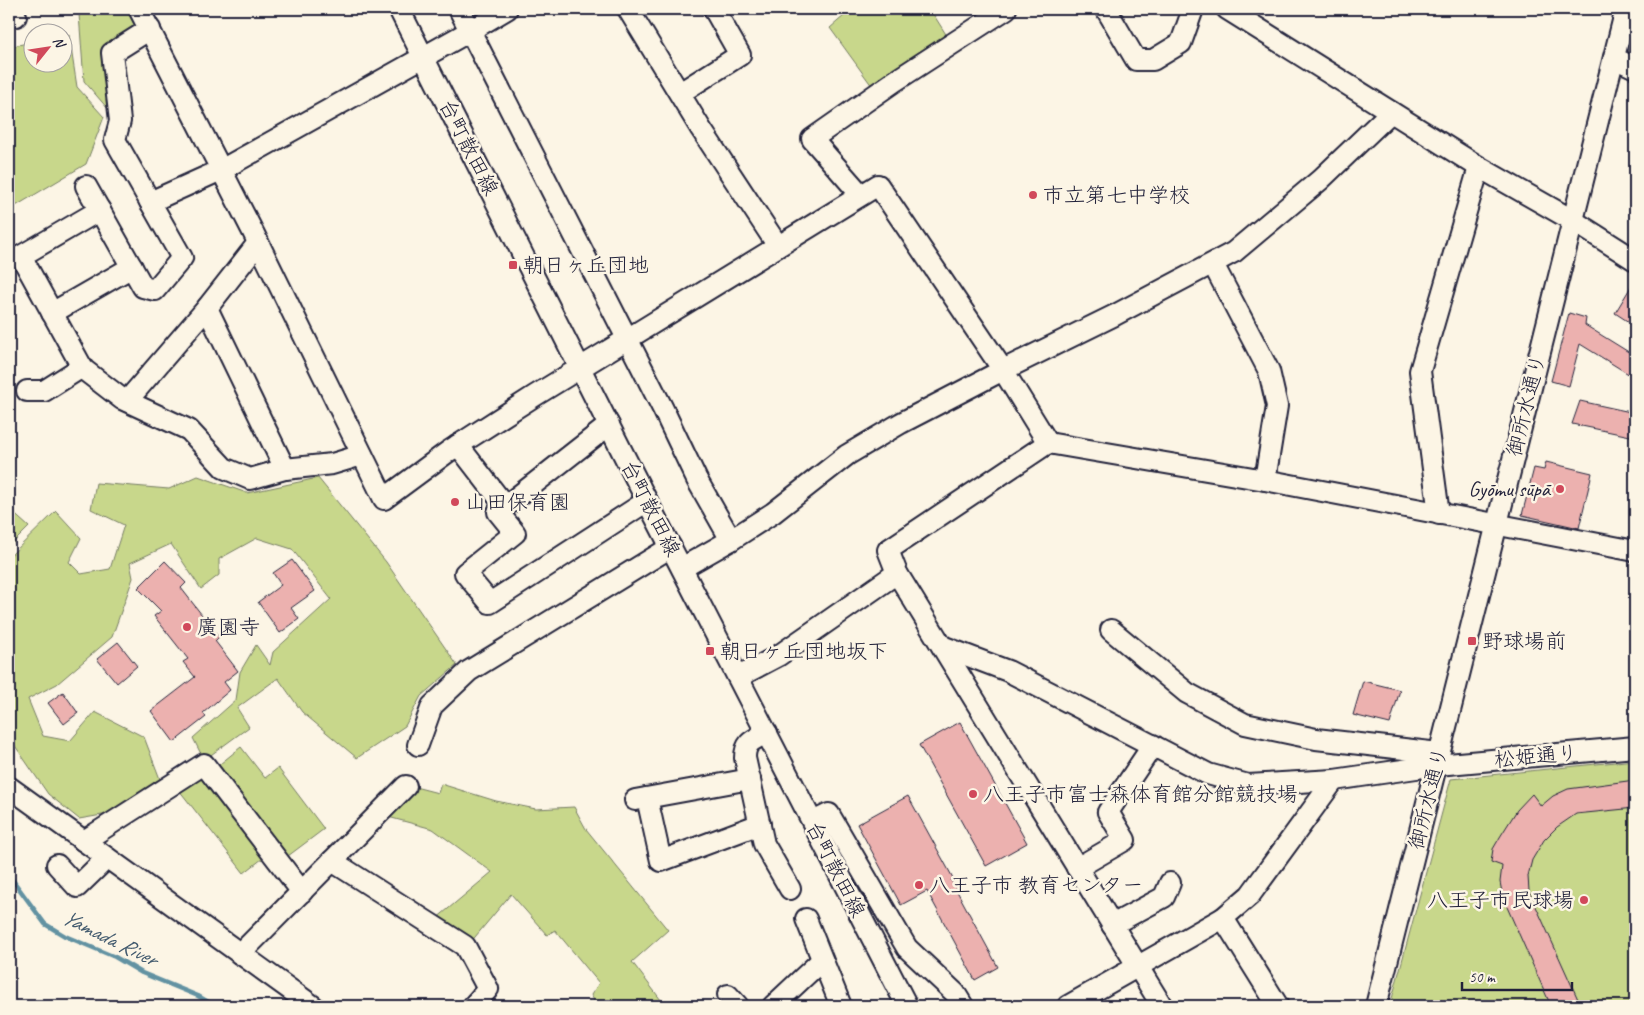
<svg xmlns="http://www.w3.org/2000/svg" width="1644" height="1015" font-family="Caveat,'Klee One',sans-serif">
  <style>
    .green { fill: #c8d78b; stroke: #757c63 }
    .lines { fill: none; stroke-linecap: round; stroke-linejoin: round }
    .stream { stroke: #6292a2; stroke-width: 4.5 }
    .building { fill: #ecb1af; stroke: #22223b }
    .minor-casing { stroke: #22223b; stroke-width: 24 }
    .minor { stroke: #fcf5e5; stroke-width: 20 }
    .poi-dot { fill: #d1495b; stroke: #fcf5e5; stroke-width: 2 }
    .labels { text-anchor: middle; stroke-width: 5; stroke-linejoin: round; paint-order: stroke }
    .street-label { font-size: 21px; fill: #22223b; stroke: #fcf5e5 }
    .poi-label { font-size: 21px; fill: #22223b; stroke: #fcf5e5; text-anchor: start }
    .water-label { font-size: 22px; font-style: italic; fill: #425a6e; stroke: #fcf5e5 }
  </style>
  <rect width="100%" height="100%" fill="#fcf5e5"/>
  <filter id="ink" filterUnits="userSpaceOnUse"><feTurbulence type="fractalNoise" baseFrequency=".02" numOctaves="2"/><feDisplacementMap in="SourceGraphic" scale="10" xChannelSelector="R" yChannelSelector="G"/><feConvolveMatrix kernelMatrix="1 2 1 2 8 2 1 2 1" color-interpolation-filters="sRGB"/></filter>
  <g filter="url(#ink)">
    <g class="green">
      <path d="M88,9H130L140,29L108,50L114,116L84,81L79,14Z"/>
      <path d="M852,9H930L947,36L872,86L830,28Z"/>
      <path d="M69,35L77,87L104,117L86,164L9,210V47L32,42V62H62L63,37Z"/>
      <path d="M198,476L247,493L318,478L386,562L457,665L421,696L405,726L357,758L302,712L278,678L237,708L249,727L204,760L193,738L236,700L240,672L256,645L270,665L273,652L331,599L292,549L257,538L219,559V575L201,589L171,544L130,563L133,578L112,637L57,684L28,699L43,736L70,741L95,712L144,737L160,779L108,814L79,819L48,794L9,737V557L56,511L81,538L69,562L81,574L110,569L124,525L91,509L96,483L169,489Z"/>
      <path d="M9,509L29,527L9,547Z"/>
      <path d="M241,747L265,778L278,768L324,829L284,859L215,768Z"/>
      <path d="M1635,760V1006H1390L1451,779Z"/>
      <path d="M202,772L267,855L244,873L179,790Z"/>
      <path d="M441,784L496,801L536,809L574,807L586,829L668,930L632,962L661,1000L654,1006H597L591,995L599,983L555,930L547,935L511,894L470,943L436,919L492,872L433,829L388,817L415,787L438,793Z"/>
    </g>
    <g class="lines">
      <path class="stream" d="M9,875L45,924L65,936L115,957L142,973L198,996L215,1006"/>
    </g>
    <g class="building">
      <path d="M1635,280V326L1615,313Z"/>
      <path d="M1569,313L1586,318L1585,325L1635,356V378L1580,344L1569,386L1551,381Z"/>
      <path d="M1580,401L1635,413V437L1572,424Z"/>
      <path d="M1546,462L1592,473L1579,528L1522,515L1534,468L1544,470Z"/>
      <path d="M292,560L315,591L291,608L299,619L280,633L258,602L281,585L273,573Z"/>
      <path d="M165,561L186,583L181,588L219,637L215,641L238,671L224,682L230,690L203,713L206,717L174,742L151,711L195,677L183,662L188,659L154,616L161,611L138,588Z"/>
      <path d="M118,642L137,666L117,683L97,659Z"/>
      <path d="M1363,681L1400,690L1390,724L1353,715Z"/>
      <path d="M63,692L78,713L64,724L48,703Z"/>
      <path d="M960,722L1027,843L986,866L919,745Z"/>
      <path d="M1635,780V808L1576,814L1557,827L1544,840L1532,860L1528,876L1529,891L1581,1006H1551L1503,898L1500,882L1502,866L1491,862L1493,849L1500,837L1517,810L1532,794L1541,806L1553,796L1568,789Z"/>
      <path d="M908,796L953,878L951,880L998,967L975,980L927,891L901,905L857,824Z"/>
    </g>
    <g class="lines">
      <defs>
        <g id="minor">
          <path d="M12,9L16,16"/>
          <path d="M139,9L253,232L384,499L449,451L536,395L878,185L1003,370L1048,443"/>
          <path d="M399,9L647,501L907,1006"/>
          <path d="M459,9L663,409L697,480L731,540"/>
          <path d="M628,9L701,129L778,246"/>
          <path d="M1106,9L1136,60H1153L1181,43L1193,9"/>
          <path d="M1227,9L1479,167L1572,220L1635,260"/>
          <path d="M1614,58L1635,68"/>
          <path d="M680,93L740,55L714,9"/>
          <path d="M86,186L143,287L155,290L182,258L115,140L120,121L112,53L150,29"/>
          <path d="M861,195L812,139L895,81L1006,9"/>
          <path d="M150,202L221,170L470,31L507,9"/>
          <path d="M100,210L21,256L83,369L122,399L189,430L224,468L250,479L285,469L332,464L362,455"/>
          <path d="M1213,264L1269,371L1277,406L1265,480"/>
          <path d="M207,308L285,469"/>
          <path d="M52,313L132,267"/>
          <path d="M27,391H44L82,367"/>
          <path d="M127,401L207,308L258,243"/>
          <path d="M609,425L498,512L515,533L465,573L490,603L647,501"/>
          <path d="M458,445L505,506"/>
          <path d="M1439,514L1420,371L1479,167"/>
          <path d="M682,568L731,540L773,513L847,455L901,423L1003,370L1115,315L1234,252L1320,180L1391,112"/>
          <path d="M1111,630L1187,693L1245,724L1316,739L1439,753"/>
          <path d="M942,646L1008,671L1208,774L1248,785L1334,780L1437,765L1635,747"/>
          <path d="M738,677L778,656L897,573"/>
          <path d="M767,733C754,740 745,741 745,758L764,844L790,889"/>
          <path d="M418,745L432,706L469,671L671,547"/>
          <path d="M9,787L313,1006"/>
          <path d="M647,798L661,861L760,824"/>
          <path d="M635,800L750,779"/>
          <path d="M813,822L829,814L907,948L955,993L963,1006"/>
          <path d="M84,841L204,764L302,892"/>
          <path d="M332,861L465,946L488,989L473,1006"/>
          <path d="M57,865L77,887L107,858"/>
          <path d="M1077,868L1125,840L1108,812L1153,745"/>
          <path d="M1223,918L1278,1006"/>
          <path d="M806,919L841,1006"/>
          <path d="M1112,925L1164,897L1170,883"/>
          <path d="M240,954L406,786"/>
          <path d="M728,995L738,1006"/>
          <path d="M773,1006L822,960"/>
          <path d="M1068,1006L1223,918L1250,895L1334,780"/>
          <path d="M1162,1006L897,573L888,550L1048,443L1265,480L1635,551"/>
          <path d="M1376,1006L1626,9"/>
        </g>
      </defs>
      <use href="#minor" class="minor-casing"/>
      <use href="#minor" class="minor"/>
    </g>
  </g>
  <g class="poi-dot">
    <circle cx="1033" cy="195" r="5"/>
    <rect x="508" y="260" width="10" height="10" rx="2.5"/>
    <circle cx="1560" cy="489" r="5"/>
    <circle cx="455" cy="502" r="5"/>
    <circle cx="187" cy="627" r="5"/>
    <rect x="1467" y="636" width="10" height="10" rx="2.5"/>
    <rect x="705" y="646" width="10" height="10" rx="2.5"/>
    <circle cx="973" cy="794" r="5"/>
    <circle cx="919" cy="885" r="5"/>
    <circle cx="1584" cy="900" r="5"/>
  </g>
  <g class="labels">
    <g class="street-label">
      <text transform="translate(469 147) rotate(63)" y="7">台町散田線</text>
      <text transform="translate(1526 405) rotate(-76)" y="7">御所水通り</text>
      <text transform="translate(651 508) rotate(63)" y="7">台町散田線</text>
      <text transform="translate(1536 756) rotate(-5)" y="7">松姫通り</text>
      <text transform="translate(1428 798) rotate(-76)" y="7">御所水通り</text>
      <text transform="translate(836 869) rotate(63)" y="7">台町散田線</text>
    </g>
    <g class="poi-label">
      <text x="1043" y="202">市立第七中学校</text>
      <text x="523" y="272">朝日ヶ丘団地</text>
      <text x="1550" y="496" text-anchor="end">Gyōmu sūpā</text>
      <text x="465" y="509">山田保育園</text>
      <text x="197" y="634">廣園寺</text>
      <text x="1482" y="648">野球場前</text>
      <text x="720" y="658">朝日ヶ丘団地坂下</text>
      <text x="983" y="801">八王子市富士森体育館分館競技場</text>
      <text x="929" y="892">八王子市 教育センター</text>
      <text x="1574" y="907" text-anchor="end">八王子市民球場</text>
    </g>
    <g class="water-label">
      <text transform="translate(110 937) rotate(26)" y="8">Yamada River</text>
    </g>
  </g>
  <rect width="1644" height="1015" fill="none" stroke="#fcf5e5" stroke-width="30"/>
  <rect x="15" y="15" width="1614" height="985" fill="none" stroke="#22223b" stroke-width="2" filter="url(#ink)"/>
  <g transform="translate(48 48) rotate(60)"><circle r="24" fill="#fcf5e5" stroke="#a5a1a1"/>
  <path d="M0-4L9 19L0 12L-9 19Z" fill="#d1495b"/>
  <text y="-8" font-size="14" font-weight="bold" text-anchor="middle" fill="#22223b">N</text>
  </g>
  <path d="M1462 982v8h110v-8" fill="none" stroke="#22223b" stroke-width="2.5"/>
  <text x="1469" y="982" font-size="15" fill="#22223b" stroke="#fcf5e5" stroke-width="4" paint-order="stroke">50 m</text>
</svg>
